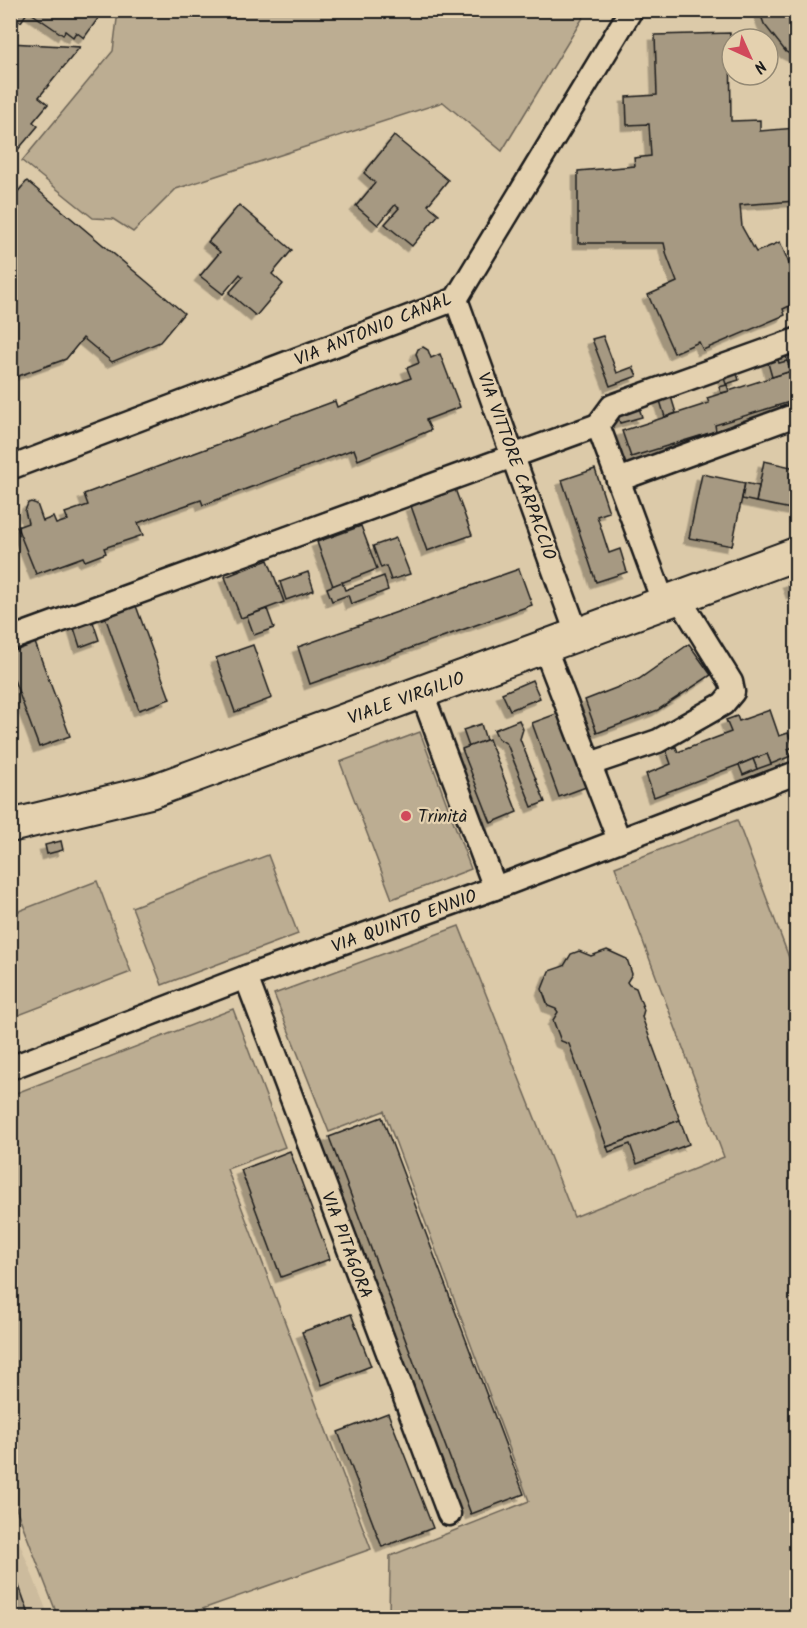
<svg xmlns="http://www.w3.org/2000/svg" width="807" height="1628" font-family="Kalam,sans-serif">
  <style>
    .built { fill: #ccbb9d }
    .green { fill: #bcad92; stroke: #6c6457; stroke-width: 1.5 }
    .building { fill: #a69982; stroke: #1c1c1c; stroke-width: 1.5; filter: url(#shadow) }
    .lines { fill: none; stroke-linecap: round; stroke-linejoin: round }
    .street-casing { stroke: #1c1c1c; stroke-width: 27 }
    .secondary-casing { stroke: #1c1c1c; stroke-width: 36 }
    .street { stroke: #e4d1af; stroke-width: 22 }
    .secondary { stroke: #e4d1af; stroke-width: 32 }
    .poi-dot { fill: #d1495b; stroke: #e4d1af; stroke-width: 2 }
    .labels { text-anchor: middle; stroke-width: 4.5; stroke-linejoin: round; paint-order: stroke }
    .street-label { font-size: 18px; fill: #1c1c1c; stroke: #e4d1af }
    .poi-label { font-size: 18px; fill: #1c1c1c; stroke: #e4d1af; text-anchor: start }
  </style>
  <defs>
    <filter id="shadow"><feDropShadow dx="-5.5" dy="5.5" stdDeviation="0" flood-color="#0004"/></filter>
  </defs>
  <rect width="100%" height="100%" fill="#dccaa9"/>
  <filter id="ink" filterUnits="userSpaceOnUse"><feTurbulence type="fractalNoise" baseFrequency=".0167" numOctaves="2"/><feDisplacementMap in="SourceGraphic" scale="12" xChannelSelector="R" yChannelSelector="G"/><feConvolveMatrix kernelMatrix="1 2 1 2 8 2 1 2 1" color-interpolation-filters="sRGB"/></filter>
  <g filter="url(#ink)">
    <path class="built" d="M11,1521L49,1617H11Z"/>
    <g class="green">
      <path d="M118,11V10L587,11L502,151L443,102L176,189L133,232L113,219L93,218L22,161L113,51Z"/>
      <path d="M420,732L471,869L392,899L340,762Z"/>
      <path d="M737,820L796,976V1617H389L390,1556L529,1501L384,1111L329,1132L274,994L459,926L574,1217L724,1157L615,867Z"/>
      <path d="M268,855L298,934L162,985L132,907Z"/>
      <path d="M97,881L131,972L11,1018V914Z"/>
      <path d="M233,1009L285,1147L227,1169L371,1549L180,1617H58L11,1495V1095Z"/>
    </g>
    <g class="building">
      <path d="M10,10H102V13L84,38L76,32L73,37L65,31L63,35L28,11L21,22L10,15Z"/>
      <path d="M759,10H796V57L786,52L764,24Z"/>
      <path d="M730,33L731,121L760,120V131L796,128V201L740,205L742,227L756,252L780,242L796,280V303L783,309L785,315L703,350L699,342L674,353L648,295L677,282L667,256L664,243H578V171L635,166L634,158L651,156L649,124L627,125L626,97L657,95L655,35Z"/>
      <path d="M10,43L80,47L39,97L48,104L33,122L38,126L10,159Z"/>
      <path d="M394,136L448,180L428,205L439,214L412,246L385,224L399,208L395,205L378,225L356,206L375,183L364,173Z"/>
      <path d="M27,181L184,313L160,342L112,362L83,338L66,359L10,379V201Z"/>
      <path d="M239,205L292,250L272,274L283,284L256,316L229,293L243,277L240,274L223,294L200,276L220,252L208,242Z"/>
      <path d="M603,336L617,373L633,367L637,376L610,386L592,339Z"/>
      <path d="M796,346V400L715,425L716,431L631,457L622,431L709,403L707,398L791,371L784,350Z"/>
      <path d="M423,347L428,350L431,358L440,354L460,407L426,420L431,430L358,460L354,449L203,505L201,500L172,510L138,523L143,535L104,548L106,553L85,561L83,557L36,574L17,527L28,523L25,511L28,503L31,502L37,504L43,521L53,517L56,524L68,520L65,513L88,505L84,494L335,401L337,407L411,378L407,368L419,363L416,354L418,349Z"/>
      <path d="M776,353L779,363L787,361L791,371L772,377L766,356Z"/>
      <path d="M735,367L739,380L726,384L722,372Z"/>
      <path d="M727,385L729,391L721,393L719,387Z"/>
      <path d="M669,390L676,413L665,417L658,394Z"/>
      <path d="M637,401L642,417L620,423L615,409Z"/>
      <path d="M764,461L796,468V510L756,502Z"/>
      <path d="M595,469L609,512L597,516L609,553L620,549L627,572L596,582L562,480Z"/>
      <path d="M702,474L745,483L732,546L689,538Z"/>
      <path d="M745,483L759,486L756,502L742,499Z"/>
      <path d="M455,489L472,535L427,551L411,506Z"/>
      <path d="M361,526L377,569L333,586L317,542Z"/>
      <path d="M396,538L410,574L391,580L386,566L381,568L373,546Z"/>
      <path d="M268,560L284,602L241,618L225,577Z"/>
      <path d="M519,569L532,605L310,684L298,647Z"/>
      <path d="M308,572L314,590L286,600L280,582Z"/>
      <path d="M384,576L388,590L351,604L348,595L332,601L327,588L342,582L345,590Z"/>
      <path d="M796,579V591L792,593L788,582Z"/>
      <path d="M135,603L170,699L139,710L104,614Z"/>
      <path d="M267,609L274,628L254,635L247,616Z"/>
      <path d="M92,619L99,640L80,647L73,625Z"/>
      <path d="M34,640L70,736L39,747L10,669V648Z"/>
      <path d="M689,644L711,675L658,710L597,733L585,700L639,679Z"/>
      <path d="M253,645L272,698L235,712L216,658Z"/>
      <path d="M532,680L540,698L510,710L502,693Z"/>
      <path d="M770,710L779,736L788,733L794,747L788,749L791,756L771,764L767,754L654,797L646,774L671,764L666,750L676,747L678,752L731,732L726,720L737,716L739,721Z"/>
      <path d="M559,713L586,787L559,797L532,723Z"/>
      <path d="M519,720L523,729L520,739L545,802L532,807L507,744L498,738L494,730Z"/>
      <path d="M481,724L486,740L469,747L463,730Z"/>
      <path d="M489,739L517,812L491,823L462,749Z"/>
      <path d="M767,754L771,764L757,769L753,759Z"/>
      <path d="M753,759L757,769L743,775L739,765Z"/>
      <path d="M61,841L63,850L47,854L45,845Z"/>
      <path d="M607,950L627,959L632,974L627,982L629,985L636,988L644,1010L642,1017L680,1120L607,1147L569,1044L561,1041L553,1020L558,1012L556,1009L548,1006L542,989L549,971L564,966L571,954L579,951L591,956Z"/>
      <path d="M382,1117L524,1494L471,1514L329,1137Z"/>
      <path d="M680,1120L689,1144L637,1164L630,1144L609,1152L607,1147Z"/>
      <path d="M290,1151L330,1259L281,1277L241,1170Z"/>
      <path d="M351,1314L371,1366L322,1385L302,1332Z"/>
      <path d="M388,1413L433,1528L382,1547L338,1432Z"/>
      <path d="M14,1572L30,1617V1618H10V1574Z"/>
    </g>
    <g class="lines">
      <defs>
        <g id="street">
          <path d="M456,299L577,634"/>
          <path d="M598,425L612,406L796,340"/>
          <path d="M10,468L456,299L631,10"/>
          <path d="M618,480L796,415"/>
          <path d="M10,639L598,425L664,604"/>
          <path d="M544,646L619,840"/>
          <path d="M422,693L495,888"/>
          <path d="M590,764L658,741L723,704L733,692L731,682L679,598"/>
          <path d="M246,977L449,1514"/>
          <path d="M10,1068L246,977L495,888L796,773"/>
        </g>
        <path id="secondary" d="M10,826L150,792L796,554"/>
      </defs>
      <use href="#street" class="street-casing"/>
      <use href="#secondary" class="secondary-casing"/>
      <use href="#street" class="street"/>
      <use href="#secondary" class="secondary"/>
    </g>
  </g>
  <circle class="poi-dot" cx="406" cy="816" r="6"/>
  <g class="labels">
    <g class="street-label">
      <text transform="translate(373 329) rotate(-22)" y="6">VIA ANTONIO CANAL</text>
      <text transform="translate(517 466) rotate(70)" y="6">VIA VITTORE CARPACCIO</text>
      <text transform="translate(406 698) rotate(-20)" y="6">VIALE VIRGILIO</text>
      <text transform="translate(404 921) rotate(-20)" y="6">VIA QUINTO ENNIO</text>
      <text transform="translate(347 1245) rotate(69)" y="6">VIA PITAGORA</text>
    </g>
    <g class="poi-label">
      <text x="418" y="822">Trinità</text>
    </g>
  </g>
  <rect width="807" height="1628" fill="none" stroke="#e4d1af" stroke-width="36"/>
  <rect x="18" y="18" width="771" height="1592" fill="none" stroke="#1c1c1c" stroke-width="2" filter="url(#ink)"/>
  <g transform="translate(750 57) rotate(135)"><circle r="28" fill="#e4d1af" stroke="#948974" stroke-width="1.5"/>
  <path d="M0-4.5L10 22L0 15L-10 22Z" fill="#d1495b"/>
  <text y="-9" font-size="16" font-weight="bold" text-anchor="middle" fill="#1c1c1c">N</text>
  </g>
</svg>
